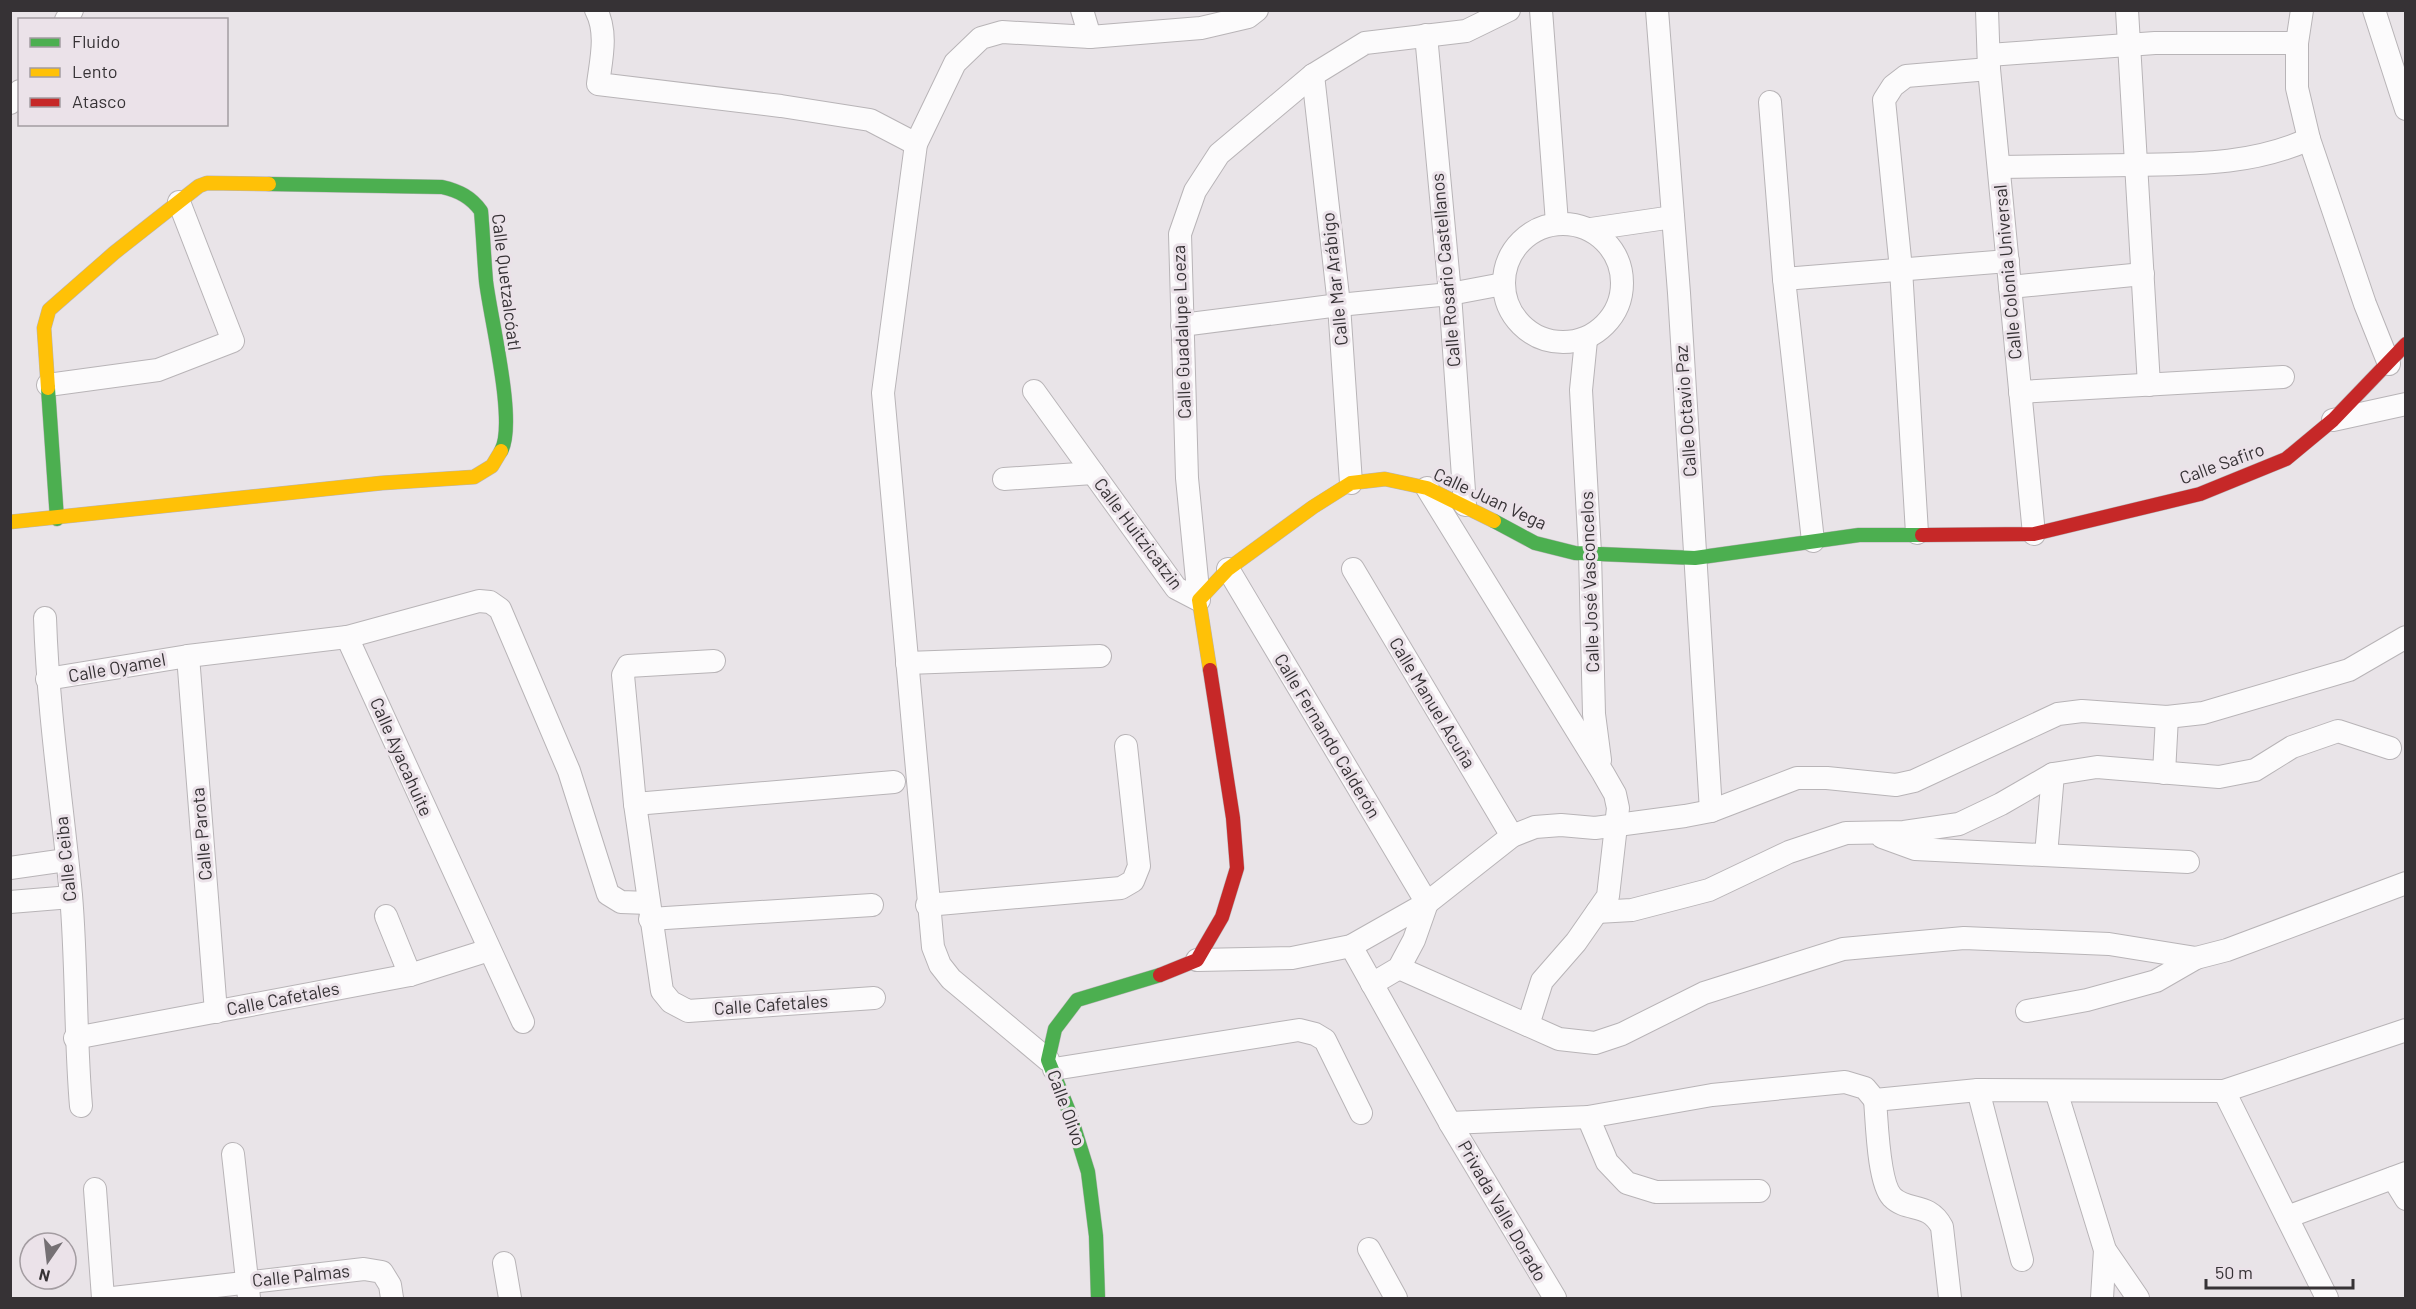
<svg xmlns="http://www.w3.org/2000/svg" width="2416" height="1309" font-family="Barlow,sans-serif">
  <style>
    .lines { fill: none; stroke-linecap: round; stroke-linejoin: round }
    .street-casing { stroke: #b8b4b7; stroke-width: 24 }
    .fast-casing { stroke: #b8b4b7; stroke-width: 15 }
    .slow-casing { stroke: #b8b4b7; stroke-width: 15 }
    .jam-casing { stroke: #b8b4b7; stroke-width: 15 }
    .street { stroke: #fcfbfc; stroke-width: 22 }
    .fast { stroke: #4caf50; stroke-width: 14 }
    .slow { stroke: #ffc107; stroke-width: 14 }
    .jam { stroke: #c62828; stroke-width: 14 }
    .labels { text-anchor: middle; stroke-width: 6; stroke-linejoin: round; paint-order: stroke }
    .street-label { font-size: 18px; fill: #363235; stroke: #ebe2e9 }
  </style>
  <rect width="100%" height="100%" fill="#e9e4e8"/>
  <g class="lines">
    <defs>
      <g id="street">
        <path d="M596,10C608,33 601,60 598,84L781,106L870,120L916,144"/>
        <path d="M1082,10L1090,37"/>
        <path d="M1541,10L1557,223"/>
        <path d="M1657,10L1679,293L1711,811"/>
        <path d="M1987,10L1989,69L2034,534"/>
        <path d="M2127,10L2149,385"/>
        <path d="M2302,10L2297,43V88L2309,139L2365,304L2389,364"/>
        <path d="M2374,10L2406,109"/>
        <path d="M66,20L72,10"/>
        <path d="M1426,35L1450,294L1465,505"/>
        <path d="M1989,55L2155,43H2297"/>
        <path d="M1313,75L1339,305L1351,483"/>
        <path d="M1770,102L1784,279L1813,541"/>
        <path d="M10,103L20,91"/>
        <path d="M1999,167C2043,166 2088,166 2133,165C2193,164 2253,165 2309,139"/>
        <circle cx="1563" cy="283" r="59"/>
        <path d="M1591,229L1673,217"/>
        <path d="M1784,279L2008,261"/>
        <path d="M2010,287L2143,274"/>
        <path d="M1182,325L1339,305L1450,294L1503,284"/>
        <path d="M1586,340L1581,390L1590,553L1594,714L1600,760"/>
        <path d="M48,385L158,370L233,341L179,202"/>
        <path d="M1034,391L1176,588L1199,600L1187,478L1180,234L1195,191L1219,154L1313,75L1365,43L1466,31L1509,10"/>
        <path d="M2020,392L2283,377"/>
        <path d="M2333,420L2406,404"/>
        <path d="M1004,479L1093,473"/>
        <path d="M1427,488L1603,773L1615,794L1618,808L1608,896L1576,942L1542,981L1528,1025"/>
        <path d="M1917,533L1901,269L1884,100L1893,86L1906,76L1989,69"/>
        <path d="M1228,569L1427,903L1414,940L1399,968L1372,984"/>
        <path d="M1353,569L1512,836"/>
        <path d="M45,618C48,711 62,803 71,895C77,965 75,1036 81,1106"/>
        <path d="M347,637L523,1022"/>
        <path d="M188,656L216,1012"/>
        <path d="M714,661L628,666L623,675L635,804L662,991L671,1002L688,1011L874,998"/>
        <path d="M907,663L1100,656"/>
        <path d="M47,679L188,656L347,637L479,601L490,602L500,609L569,771L608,894L621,902L649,903"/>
        <path d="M2164,773L2167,717"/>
        <path d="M635,804L894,782"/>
        <path d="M1882,837L1915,849L2188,862"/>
        <path d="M2046,855L2053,774"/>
        <path d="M10,868L66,860"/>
        <path d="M10,902L71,897"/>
        <path d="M927,905L1121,888L1133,881L1139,866L1126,746"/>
        <path d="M1597,912L1632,910L1709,890L1789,852L1846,833L1904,832L1959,824L2001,804L2053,774L2097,767L2219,777L2255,770L2292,747L2338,731L2390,748"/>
        <path d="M386,916L410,975"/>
        <path d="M650,919L872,905"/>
        <path d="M1351,946L1450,1123L1555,1298"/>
        <path d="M1197,960L1292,958L1351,946L1427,903L1512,836L1535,827L1561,825L1595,828L1685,816L1711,811L1797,778H1827L1896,785L1914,781L2058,714L2082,711L2167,717L2203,713L2349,670L2406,637"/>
        <path d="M1399,968L1559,1039L1595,1043L1622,1034L1704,993L1843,949L1964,938L2109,944L2196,958L2227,950L2406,883"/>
        <path d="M2027,1011L2087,1000L2156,981L2196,958"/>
        <path d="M75,1038L410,975L489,950"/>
        <path d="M1048,1060L951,979L940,965L933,947L883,393L916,144L955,63L981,38L1002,32L1090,37L1201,28L1248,17L1257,10"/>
        <path d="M1054,1069L1299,1030L1315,1034L1325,1040L1361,1113"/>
        <path d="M1978,1090L2022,1260"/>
        <path d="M2056,1091L2105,1250L2138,1298"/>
        <path d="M2224,1091L2327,1298"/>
        <path d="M1875,1100C1877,1121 1878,1182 1892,1197C1908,1213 1928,1201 1942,1227L1950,1298"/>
        <path d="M1588,1117L1607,1162L1627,1183L1656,1192L1759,1191"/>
        <path d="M1450,1123L1588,1117L1712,1095L1845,1082L1865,1088L1875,1100L1978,1090L2224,1091L2406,1030"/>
        <path d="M233,1154L249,1298"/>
        <path d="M2393,1178L2406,1199"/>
        <path d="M95,1189L103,1298"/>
        <path d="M2287,1217L2406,1173"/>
        <path d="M1369,1249L1396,1298"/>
        <path d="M504,1263L510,1298"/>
        <path d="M113,1298L364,1269L382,1272L390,1285L392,1298"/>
        <path d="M2102,1298L2105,1250"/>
      </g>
      <g id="fast">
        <path d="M269,184L442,187C459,191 471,197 481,211C483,234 484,258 486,281C490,317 517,423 501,451"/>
        <path d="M48,388L57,519"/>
        <path d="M1494,521L1535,543L1575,553L1695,558L1859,535H1922"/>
        <path d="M1098,1298L1096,1236L1088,1172L1070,1114L1048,1060L1055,1029L1077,1000L1160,975"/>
      </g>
      <g id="slow">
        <path d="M48,388L44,328L49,310L114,253L199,186L207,183L269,184"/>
        <path d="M10,522L382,483L474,477L492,466L501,451"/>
        <path d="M1210,670L1199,600L1228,569L1313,507L1351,483L1385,479L1427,488L1494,521"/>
      </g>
      <g id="jam">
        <path d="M1922,535L2034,534L2200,494L2286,459L2333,420L2406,344"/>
        <path d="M1160,975L1197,960L1222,917L1237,868L1233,818L1210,670"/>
      </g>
    </defs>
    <use href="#street" class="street-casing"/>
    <use href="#fast" class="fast-casing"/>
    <use href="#slow" class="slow-casing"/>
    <use href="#jam" class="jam-casing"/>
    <use href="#street" class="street"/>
    <use href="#fast" class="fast"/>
    <use href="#slow" class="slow"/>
    <use href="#jam" class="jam"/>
  </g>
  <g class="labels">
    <g class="street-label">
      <text transform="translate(1446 270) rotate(-95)" y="6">Calle Rosario Castellanos</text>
      <text transform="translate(2008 272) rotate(-95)" y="6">Calle Colonia Universal</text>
      <text transform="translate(1335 279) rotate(-96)" y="6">Calle Mar Arábigo</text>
      <text transform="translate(506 282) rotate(83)" y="6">Calle Quetzalcóatl</text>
      <text transform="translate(1182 332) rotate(-92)" y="6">Calle Guadalupe Loeza</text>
      <text transform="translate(1686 411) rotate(-94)" y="6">Calle Octavio Paz</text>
      <text transform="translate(2222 464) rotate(-20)" y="6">Calle Safiro</text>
      <text transform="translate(1490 499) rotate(25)" y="6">Calle Juan Vega</text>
      <text transform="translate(1138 534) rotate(53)" y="6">Calle Huitzicatzin</text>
      <text transform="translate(1590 582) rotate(-92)" y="6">Calle José Vasconcelos</text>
      <text transform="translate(117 668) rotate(-10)" y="6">Calle Oyamel</text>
      <text transform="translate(1432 703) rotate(59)" y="6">Calle Manuel Acuña</text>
      <text transform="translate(1327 736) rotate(59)" y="6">Calle Fernando Calderón</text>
      <text transform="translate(401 757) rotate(66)" y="6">Calle Ayacahuite</text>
      <text transform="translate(202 834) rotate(-95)" y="6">Calle Parota</text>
      <text transform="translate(66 859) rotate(-96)" y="6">Calle Ceiba</text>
      <text transform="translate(283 999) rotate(-11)" y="6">Calle Cafetales</text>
      <text transform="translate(771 1005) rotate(-4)" y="6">Calle Cafetales</text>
      <text transform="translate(1066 1108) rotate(70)" y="6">Calle Olivo</text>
      <text transform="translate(1502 1211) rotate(60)" y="6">Privada Valle Dorado</text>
      <text transform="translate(301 1276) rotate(-6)" y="6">Calle Palmas</text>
    </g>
  </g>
  <rect width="2416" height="1309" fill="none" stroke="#363235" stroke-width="24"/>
  <rect x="18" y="18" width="210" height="108" fill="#ebe2e9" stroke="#a39ca1" stroke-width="1.5"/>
  <rect x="30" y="38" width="30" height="9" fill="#4caf50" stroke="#a39ca1" stroke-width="1.5"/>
  <text x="72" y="48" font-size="18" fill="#363235">Fluido</text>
  <rect x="30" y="68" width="30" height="9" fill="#ffc107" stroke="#a39ca1" stroke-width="1.5"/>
  <text x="72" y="78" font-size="18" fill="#363235">Lento</text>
  <rect x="30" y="98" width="30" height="9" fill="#c62828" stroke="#a39ca1" stroke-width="1.5"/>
  <text x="72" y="108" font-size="18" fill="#363235">Atasco</text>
  <g transform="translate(48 1261) rotate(194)"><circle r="28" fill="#ebe2e9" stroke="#a39ca1" stroke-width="1.5"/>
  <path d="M0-4.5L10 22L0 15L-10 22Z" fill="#757074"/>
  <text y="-9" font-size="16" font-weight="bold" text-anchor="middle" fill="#363235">N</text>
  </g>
  <path d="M2206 1279v9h147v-9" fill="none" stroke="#363235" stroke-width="3"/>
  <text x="2215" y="1279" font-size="18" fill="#363235" stroke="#ebe2e9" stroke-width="4.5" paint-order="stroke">50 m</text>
</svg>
